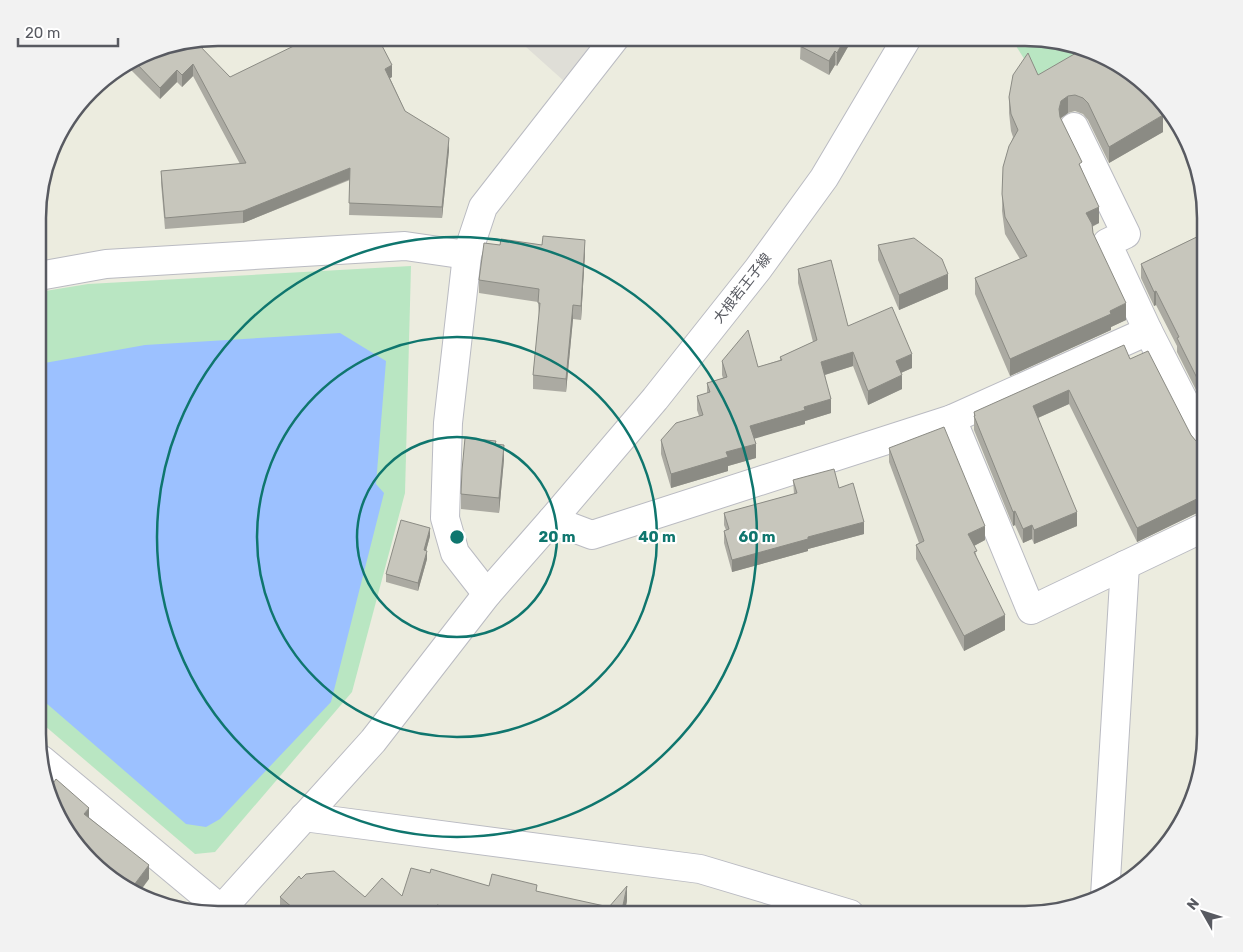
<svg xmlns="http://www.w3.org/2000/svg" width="1243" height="952" font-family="Rubik,'Noto Sans JP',sans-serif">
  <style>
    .industrial { fill: #dfded7 }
    .green { fill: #b9e6c2 }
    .water { fill: #9cc1ff }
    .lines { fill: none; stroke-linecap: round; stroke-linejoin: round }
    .minor-casing { stroke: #babbc2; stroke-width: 30 }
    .tertiary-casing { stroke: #babbc2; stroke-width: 30 }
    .minor { stroke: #fff; stroke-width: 28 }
    .tertiary { stroke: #fff; stroke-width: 28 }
    .wall { fill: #abaaa2 }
    .shaded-wall { fill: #8b8b84 }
    .building { fill: #c7c6bc; stroke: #8b8b84 }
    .ring { fill: none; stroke: #0f766e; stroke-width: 2.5 }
    .labels { text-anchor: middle; stroke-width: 4.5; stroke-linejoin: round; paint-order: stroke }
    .street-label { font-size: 14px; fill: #585a61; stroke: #fff }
    .rim { fill: none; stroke: #585a61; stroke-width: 2.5 }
    .centre { fill: #0f766e; stroke: #fff; stroke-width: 2.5 }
    .ring-label { font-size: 15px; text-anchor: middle; font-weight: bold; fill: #0f766e; stroke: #fff; stroke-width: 4.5; stroke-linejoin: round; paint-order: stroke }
  </style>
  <rect width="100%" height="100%" fill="#ececdf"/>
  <path class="industrial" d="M516,38H597L564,81Z"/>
  <g class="green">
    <path d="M1011,38H1036L1094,51L1098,54L1042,87Z"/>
    <path d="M411,266L405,493L352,692L215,852L195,854L38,720L39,292L88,284Z"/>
  </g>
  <path class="water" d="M340,333L386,361L376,484L384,493L331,702L220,819L206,827L186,824L38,696L39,364L145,345Z"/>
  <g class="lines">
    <defs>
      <g id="minor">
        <path d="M1074,127L1126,234L1107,243L1148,331"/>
        <path d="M39,276L106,264L405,246L467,255"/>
        <path d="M952,419L1031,610L1205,527"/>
        <path d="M552,520L592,535L952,419L1148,331L1205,442"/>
        <path d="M487,594L455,553L445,518L448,423L467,255L483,207L615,38"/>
        <path d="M42,760L227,914"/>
        <path d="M304,817L700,869L850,914"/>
        <path d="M1105,896L1125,565"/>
      </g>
      <path id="tertiary" d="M217,914L373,741L487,594L552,520L655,399L758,269L824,178L907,38"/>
    </defs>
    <use href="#minor" class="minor-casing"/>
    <use href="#tertiary" class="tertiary-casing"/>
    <use href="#minor" class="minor"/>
    <use href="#tertiary" class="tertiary"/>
  </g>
  <g class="wall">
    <path d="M801,38H853L837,66L835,65L829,75L800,59Z"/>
    <path d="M160,47L230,77H392L390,78L405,111L449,150L442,218L349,215L350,180L243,223L165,229L161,183V171L240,164L193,76L182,87L177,82L160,99L127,66Z"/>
    <path d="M1038,75L1163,132L1109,163L1088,120L1083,114L1075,111L1068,113L1061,118V119L1082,170L1099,223L1092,227L1093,233L1126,320L1111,327V330L1010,376L975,294V278L1020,259L1005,234L1002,211L1003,167L1013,137L1011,131L1009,113V97Z"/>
    <path d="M1205,233V408L1177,352V346L1156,305L1154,306L1141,278V264Z"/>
    <path d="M500,245L585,253L581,320L573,319L566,392L533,389V375L539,316L538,302L479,293V280Z"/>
    <path d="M878,245L948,289L899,310L878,260Z"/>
    <path d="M798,269L848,326L912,368L901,373L902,389L868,405L853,366L825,375L831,413L805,421V424L754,438L756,458L728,466V471L671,488L661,454V440L699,416L697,410V396L707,393V383L723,378L722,375V361L758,367L780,360V357L813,342L798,283Z"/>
    <path d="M1130,359L1191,435L1196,441L1205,443V509L1137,542L1069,404L1038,418L1077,526L1034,544L1032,539L1023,543L1015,525L1013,526L974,430V412Z"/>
    <path d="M496,444L504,459L499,513L461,509V494Z"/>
    <path d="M889,448L985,540L974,546L977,558L1005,630L964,651L916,559V545L919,543L889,462Z"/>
    <path d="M793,480L839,488L864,534L808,549V551L732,572L724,543V531L726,530L724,525V513L794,494Z"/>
    <path d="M430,536L426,551L427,559L418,591L386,582V574Z"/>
    <path d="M430,873L489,886L537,892L609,907L627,901L625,910L644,914H283L280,911V897L301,879L365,897L402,896Z"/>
  </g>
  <g class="shaded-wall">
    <path d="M845,38H853L837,66V53Z"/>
    <path d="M835,51V65L829,75V61Z"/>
    <path d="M193,64V76L182,87V75Z"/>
    <path d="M392,65V77L385,81V69Z"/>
    <path d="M177,70V82L160,99V88Z"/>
    <path d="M1068,96V113L1061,118L1059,125V109L1061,101Z"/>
    <path d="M1163,115V132L1109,163V147Z"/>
    <path d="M449,138V150L442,218V207Z"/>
    <path d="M350,168V179L243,223V211Z"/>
    <path d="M1099,207V223L1086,229V213Z"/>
    <path d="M585,240V253L581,320V306Z"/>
    <path d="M948,274V289L899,310V295Z"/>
    <path d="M1156,291V305L1154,306V292Z"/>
    <path d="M1126,303V320L1111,327V330L1010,376V359Z"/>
    <path d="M573,305V319L566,392V379Z"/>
    <path d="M853,352V366L821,376V362Z"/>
    <path d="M912,354V368L896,375V361Z"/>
    <path d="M902,375V389L868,405V391Z"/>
    <path d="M1069,390V404L1033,420V406Z"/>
    <path d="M831,399V413L805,421V424L750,440V426L804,407Z"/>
    <path d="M756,444V458L728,466V471L671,488V474L726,452Z"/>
    <path d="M504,445V459L499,513V498Z"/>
    <path d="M1205,495V509L1137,542V528Z"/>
    <path d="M1015,511V525L1013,526V512Z"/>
    <path d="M1077,512V526L1034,544V530Z"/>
    <path d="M864,522V534L808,549V551L732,572V560L808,537Z"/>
    <path d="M1032,525V539L1023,543V529Z"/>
    <path d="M985,526V540L968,549V534Z"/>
    <path d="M430,528V536L424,558V550Z"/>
    <path d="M427,551V559L418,591V583Z"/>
    <path d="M1005,615V630L964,651V636Z"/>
    <path d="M89,808V822L84,814Z"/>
    <path d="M149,865V879L138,894L131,889Z"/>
    <path d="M627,886V901L624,914L622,910Z"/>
  </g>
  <g class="building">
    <path d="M325,38H378L392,65L385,69L405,111L449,138L442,207L349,203L350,168L243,211L165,218L161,171L246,163L193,64L182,75L177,70L160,88L135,62L160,47L195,41L230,77L304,41Z"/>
    <path d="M804,38H845L837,53L835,51L829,61L800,46Z"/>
    <path d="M1083,49L1094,51L1144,82L1163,115L1109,147L1088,103L1083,98L1075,95L1068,96L1061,101L1059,109L1060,117L1082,162L1079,164L1099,207L1086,213L1092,224L1093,233L1126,303L1110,311L1111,314L1010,359L975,278L1027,256L1005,217L1002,194L1003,167L1009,146L1018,130L1011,114L1009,97L1013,75L1028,53L1038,75Z"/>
    <path d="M1205,233V276L1203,277L1205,281V394L1177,338L1179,337L1156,291L1154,292L1141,264Z"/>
    <path d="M543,236L585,240L581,306L573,305L566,379L533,375L540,303H538L539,289L479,280L484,243L500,245L501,239L542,245Z"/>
    <path d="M914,238L942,259L948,274L899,295L878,245Z"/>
    <path d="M831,260L848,326L892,307L912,354L896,361L902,375L868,391L853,352L821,362L831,399L804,407L805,410L750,426L756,444L726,452L728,457L671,474L661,440L676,423L703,415L697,396L710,392L707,383L727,377L722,361L748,330L758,367L782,360L780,357L817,340L798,269Z"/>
    <path d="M1124,345L1130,359L1148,351L1191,435L1196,441L1205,443V495L1137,528L1069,390L1033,406L1077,512L1034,530L1032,525L1023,529L1015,511L1013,512L974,416H975L974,412Z"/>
    <path d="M944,427L985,526L968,534L977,551L974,552L1005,615L964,636L916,545L924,541L889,448Z"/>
    <path d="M465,438L496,441L495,444L504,445L499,498L461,494L462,470Z"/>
    <path d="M834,469L839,488L853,483L864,522L808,537V539L732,560L724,531L729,529L724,513L797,493L793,480Z"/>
    <path d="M401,520L430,528L424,550L427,551L418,583L386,574Z"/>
    <path d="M56,779L89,808L84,814L149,865L131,889L99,870L56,814L47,781L52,785Z"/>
    <path d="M411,868L430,873L431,869L489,886L492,874L537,885L536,891L609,907L627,886L622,910L644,914H478L437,905L447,914H300L280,897L299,876L301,879L306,874L334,871L365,897L382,878L402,896Z"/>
  </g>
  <g class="ring">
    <circle cx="457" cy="537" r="100"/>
    <circle cx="457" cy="537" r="200"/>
    <circle cx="457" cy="537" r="300"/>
  </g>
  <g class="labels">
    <g class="street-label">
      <text transform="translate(742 288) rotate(-52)" y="5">大根若王子線</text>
    </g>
  </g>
  <path d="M0 0H1243V952H0ZM218 46H1025A172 172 0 0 1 1197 218V734A172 172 0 0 1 1025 906H218A172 172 0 0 1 46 734V218A172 172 0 0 1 218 46Z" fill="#f2f2f2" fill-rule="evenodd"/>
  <path class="rim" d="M218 46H1025A172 172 0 0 1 1197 218V734A172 172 0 0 1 1025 906H218A172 172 0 0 1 46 734V218A172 172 0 0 1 218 46Z"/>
  <circle cx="457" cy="537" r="8" class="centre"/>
  <g class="ring-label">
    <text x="557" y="542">20 m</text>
    <text x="657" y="542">40 m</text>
    <text x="757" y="542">60 m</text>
  </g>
  <g transform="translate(1203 912) rotate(309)" stroke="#ffffff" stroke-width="4" paint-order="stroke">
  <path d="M0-4L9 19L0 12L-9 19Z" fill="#585a61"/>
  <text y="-8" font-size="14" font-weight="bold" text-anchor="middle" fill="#585a61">N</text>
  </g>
  <path d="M18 38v8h100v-8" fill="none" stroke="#585a61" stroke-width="2.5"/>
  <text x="25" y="38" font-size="15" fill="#585a61" stroke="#ffffff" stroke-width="4" paint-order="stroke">20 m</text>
</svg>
